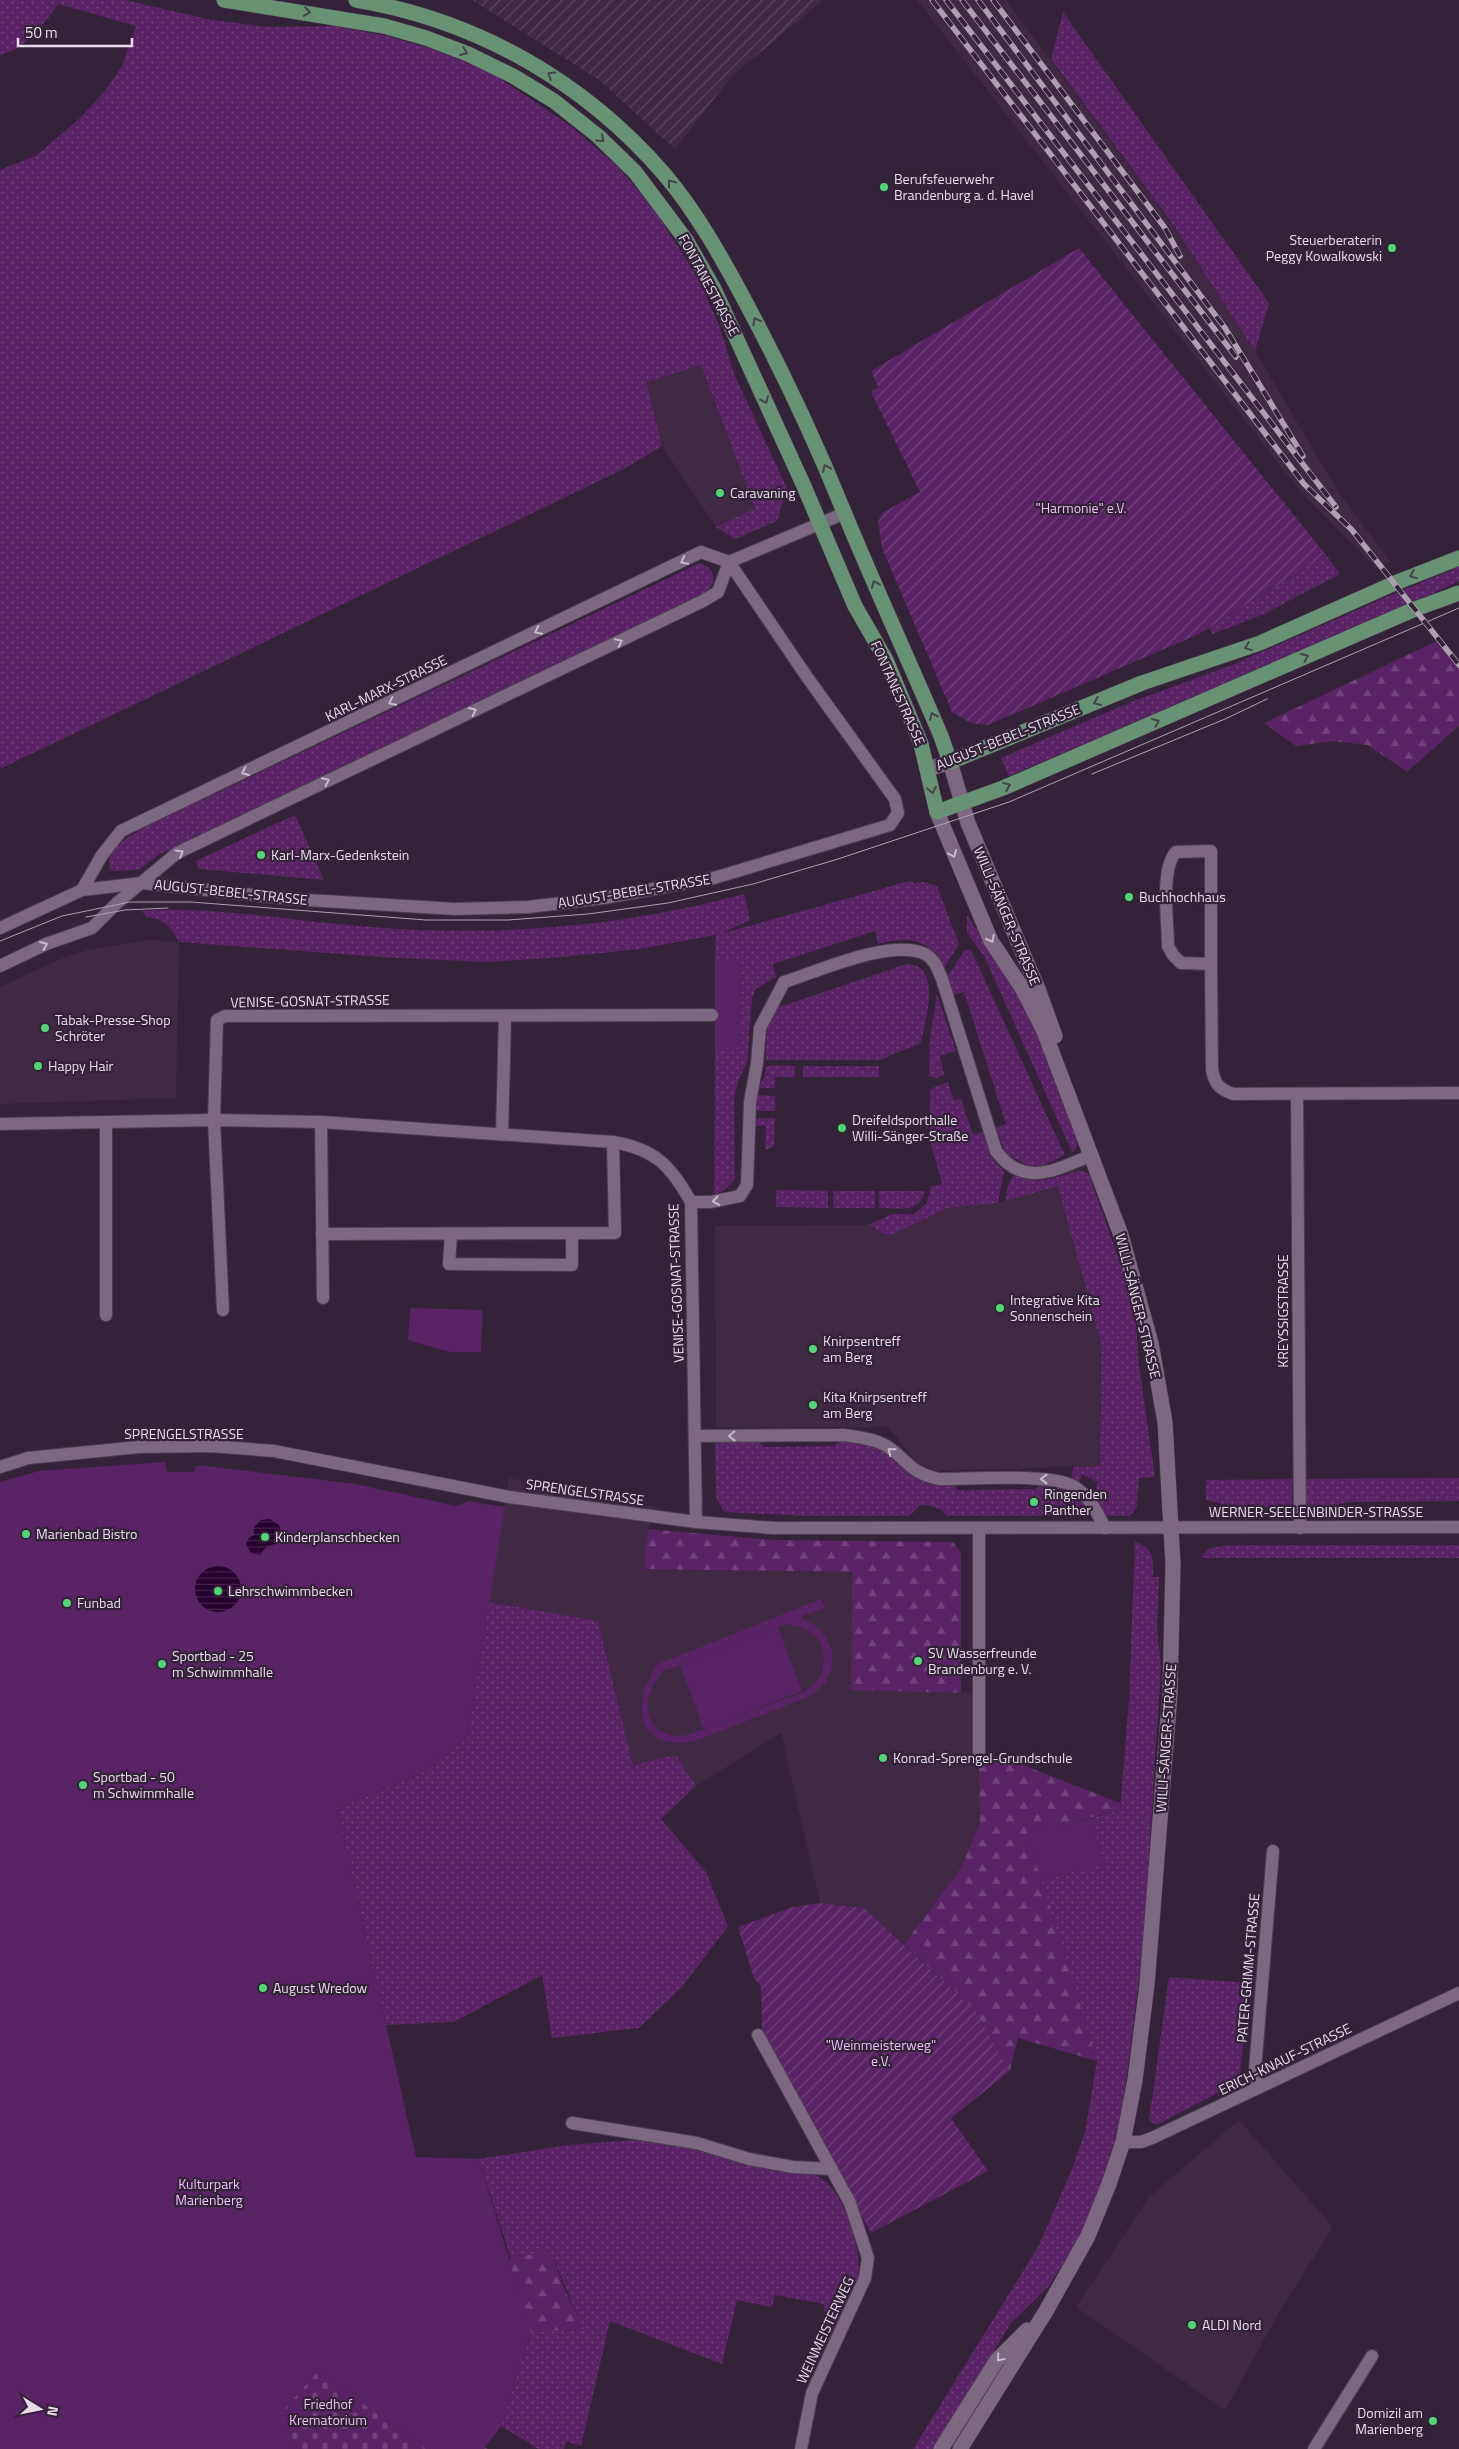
<svg xmlns="http://www.w3.org/2000/svg" width="1459" height="2449" font-family="'Titillium Web',sans-serif">
  <style>
    .built { fill: #3f2943 }
    .industrial { fill: url(#industrial-furrows) }
    .grass { fill: url(#grass-dots) }
    .forest { fill: url(#forest-firs) }
    .cemetery { fill: url(#cemetery-stones) }
    .park { fill: #5a2365; fill-rule: evenodd }
    .garden { fill: url(#garden-furrows) }
    .water { fill: url(#water-rules) }
    .lines { fill: none; stroke-linecap: round; stroke-linejoin: round }
    .street-casing { stroke: #4c3e50; stroke-width: 14 }
    .secondary-casing { stroke: #4c3e50; stroke-width: 16 }
    .primary-casing { stroke: #4c3e50; stroke-width: 16 }
    .street { stroke: #7c6880; stroke-width: 12 }
    .secondary { stroke: #7c6880; stroke-width: 15 }
    .primary { stroke: #689274; stroke-width: 15 }
    .tram { stroke: #ad9fb0; stroke-width: 1 }
    .rail-casing { stroke: #ad9fb0; stroke-width: 5.5 }
    .rail { stroke: #342338; stroke-width: 4; stroke-dasharray: 11; stroke-linecap: butt }
    .oneway { stroke: #44444a }
    .oneway2 { stroke: #c8bacb }
    .poi-dot { fill: #51d674; stroke: #342338; stroke-width: 2 }
    .labels { text-anchor: middle; stroke-width: 4.5; stroke-linejoin: round; paint-order: stroke }
    .poi-label { font-size: 14px; fill: #e9ddeb; stroke: #342338; text-anchor: start }
    .street-label { font-size: 14px; fill: #e9ddeb; stroke: #342338 }
    .park-label { font-size: 14px; fill: #eebff8; stroke: #342338 }
  </style>
  <defs>
    <pattern id="industrial-furrows" width="10" height="10" patternUnits="userSpaceOnUse" patternTransform="scale(1.25)"><rect width="10" height="10" fill="#3f2943"/><path d="M-1 1l2-2M0 10L10 0M9 11l2-2" fill="none" stroke="#5b485e"/></pattern>
    <pattern id="grass-dots" width="8" height="8" patternUnits="userSpaceOnUse" patternTransform="scale(1.25)"><rect width="8" height="8" fill="#5a2365"/><path d="M2 2h.1M6 6h.1" fill="none" stroke="#72427b" stroke-width="1.8" stroke-linecap="round"/></pattern>
    <pattern id="forest-firs" width="22" height="20" patternUnits="userSpaceOnUse" patternTransform="scale(1.25)"><rect width="22" height="20" fill="#5a2365"/><path d="M5 1l3.5 6h-7zM16 11l3.5 6h-7z" fill="#72427b"/></pattern>
    <pattern id="cemetery-stones" width="16" height="16" patternUnits="userSpaceOnUse" patternTransform="scale(1.25)"><rect width="16" height="16" fill="#5a2365"/><path d="M2 7V4a2 2 0 0 1 4 0v3zM10 15v-3a2 2 0 0 1 4 0v3z" fill="#72427b"/></pattern>
    <pattern id="garden-furrows" width="10" height="10" patternUnits="userSpaceOnUse" patternTransform="scale(1.25)"><rect width="10" height="10" fill="#5a2365"/><path d="M-1 1l2-2M0 10L10 0M9 11l2-2" fill="none" stroke="#72427b"/></pattern>
    <pattern id="water-rules" width="6" height="5" patternUnits="userSpaceOnUse" patternTransform="scale(1.25)"><rect width="6" height="5" fill="#26002e"/><path d="M0 2.5h6" fill="none" stroke="#46254c"/></pattern>
  </defs>
  <rect width="100%" height="100%" fill="#342338"/>
  <g class="built">
    <path d="M917,0H1006L1167,217L1255,351L1341,496L1391,562L1376,568L1300,491Z"/>
    <path d="M701,364L755,508L716,527L662,446L645,382Z"/>
    <path d="M149,940L179,942L176,1098L0,1104V987L58,960L88,950Z"/>
    <path d="M1058,1185L1101,1344L1100,1466L924,1471L888,1427H716L715,1226L869,1225L889,1236L948,1208L998,1203Z"/>
    <path d="M509,1478L656,1507L648,1529L645,1569L852,1572L851,1690L980,1693V1823L961,1869L904,1944L864,1908L820,1903L781,1733L696,1786L676,1756L633,1766L598,1621L489,1602Z"/>
    <path d="M1239,2120L1333,2227L1281,2309L1225,2410L1076,2307L1149,2197Z"/>
  </g>
  <path class="industrial" d="M472,0H823L732,76L675,149L599,80Z"/>
  <g class="grass">
    <path d="M0,0H124L212,20L268,27L334,26L388,36L448,54L495,75L572,127L619,168L652,206L698,278L720,327L734,374L787,488L777,521L735,539L716,527L755,508L701,365L646,382L662,446L622,470L0,769V170L37,155L79,119L105,91L122,66L136,26L58,4C44,25 25,49 0,55Z"/>
    <path d="M1063,12L1269,303L1255,351L1167,216L1051,59Z"/>
    <path d="M1326,555L1340,574L1264,614L1213,634L1209,628Z"/>
    <path d="M700,563C717,570 718,583 703,594L160,854L138,870L111,871C101,850 133,834 147,826Z"/>
    <path d="M1459,567V581L1414,602L1403,590Z"/>
    <path d="M1398,592L1408,605L1009,776L1001,758L1131,702L1232,665Z"/>
    <path d="M295,815L324,880L199,869L196,861Z"/>
    <path d="M910,881L914,883L924,882L937,886L959,944L944,968C930,938 908,936 878,944L875,931L773,964L776,977L756,989L752,998L747,1063L738,1081L734,1099L735,1179C728,1186 724,1193 714,1194L715,1048H738L742,963L715,962L716,935L639,949L564,957L489,962L396,958L179,942C172,928 164,919 147,917L142,911C223,906 304,923 384,928C506,936 627,926 744,894L750,920L720,934Z"/>
    <path d="M967,915C985,944 1008,969 1023,1001C1045,1046 1060,1096 1078,1143L1074,1151L1072,1152L984,956L967,933Z"/>
    <path d="M965,950H971L1065,1155L1042,1166H1030L1006,1154L996,1128L1006,1124L964,992L953,995L947,977Z"/>
    <path d="M907,964C943,966 925,1020 921,1043L880,1060H766C767,1043 764,1018 779,1007Z"/>
    <path d="M937,994L956,1051L940,1056L944,1075L936,1078L929,1076V1045Z"/>
    <path d="M770,1065L795,1066V1077H775V1088H758L764,1078L766,1068Z"/>
    <rect x="803" y="1066" width="76" height="11"/>
    <path d="M948,1082L954,1101L961,1099L973,1135L983,1132L993,1160L1004,1171L998,1203L948,1208L889,1236L869,1225L892,1214H914L927,1203L931,1187L942,1184L930,1141V1089Z"/>
    <path d="M756,1095L775,1096V1111H754Z"/>
    <path d="M775,1118L774,1146L765,1150L766,1126H755V1119Z"/>
    <path d="M1079,1170L1089,1174L1124,1274L1136,1323L1139,1366L1155,1477L1139,1478L1137,1507L1130,1516H1106L1096,1500L1097,1482L1082,1474L1079,1483L1072,1481L1073,1467L1100,1466L1101,1344L1058,1186L1005,1201L1008,1185L1014,1174C1040,1186 1053,1178 1079,1170Z"/>
    <path d="M776,1190L828,1191V1208L776,1207Z"/>
    <rect x="833" y="1191" width="42" height="17"/>
    <path d="M879,1191H924C922,1214 896,1208 879,1208Z"/>
    <path d="M757,1440L765,1447L834,1446L842,1440L873,1444L888,1454L917,1477L952,1483L958,1490L1036,1489L1042,1483C1065,1487 1085,1490 1092,1516H947C940,1507 931,1505 920,1505L909,1516H807L724,1512L716,1497L715,1441Z"/>
    <path d="M1459,1478V1501L1350,1502L1328,1506L1306,1507V1479Z"/>
    <path d="M1292,1479V1507H1235L1206,1500V1480Z"/>
    <path d="M1135,1541C1155,1550 1153,1557 1153,1577H1159L1157,1629L1161,1668L1143,1949L1123,2105L1109,2165L1094,2207L1079,2238L1049,2286L1011,2323L934,2449H913L1038,2247L1072,2169L1085,2132L1097,2061L1041,1880L1103,1864L1092,1818L1120,1810L1129,1700Z"/>
    <path d="M1225,1545H1459V1558H1201L1208,1549Z"/>
    <path d="M489,1602L598,1621L633,1765L676,1755L696,1786L661,1819L706,1872L728,1926L682,1987L639,2028L552,2038L542,1975L454,2022L386,2025L337,1808L420,1774L467,1739Z"/>
    <path d="M1169,1977L1250,1983L1239,2082L1156,2125L1149,2120Z"/>
    <path d="M635,2140C654,2142 673,2143 692,2146C721,2150 750,2159 778,2166C792,2170 814,2171 825,2181C846,2198 862,2251 858,2276L828,2349L824,2304L775,2295L772,2307L737,2300L722,2364L610,2321L581,2446L567,2441L564,2449H538L501,2426L531,2332L583,2329L550,2250L511,2259L479,2159L568,2145Z"/>
  </g>
  <g class="forest">
    <path d="M1439,640L1459,665V726L1407,772L1368,745L1332,741L1296,746L1264,723Z"/>
    <path d="M648,1529L774,1540L953,1542L961,1553V1693L851,1690L852,1572L644,1569Z"/>
    <path d="M1000,1756L1120,1803V1810L1028,1834L1097,2061L1018,2038L1010,2071L975,2010L904,1944L961,1868L980,1823L979,1767Z"/>
    <path d="M550,2250L564,2288L584,2329L531,2332L502,2339L483,2270L511,2259Z"/>
  </g>
  <path class="cemetery" d="M318,2366L488,2449H294L285,2408Z"/>
  <g class="park">
    <path d="M715,962H742L738,1048H715Z"/>
    <path d="M410,1308L483,1310L481,1352H449L408,1340Z"/>
    <path d="M165,1462L167,1472H194L197,1465L356,1484L456,1506L468,1501L505,1507L467,1739L420,1774L337,1808L416,2157L479,2159L531,2332L501,2426L484,2449H426L318,2372L285,2408L294,2449H0V1482L39,1471Z"/>
    <path d="M821,1599L825,1608L802,1616V1619L815,1625L822,1631L833,1651L831,1669L826,1682L813,1694L803,1699L695,1741C637,1753 629,1704 658,1664ZM787,1624C809,1627 828,1639 823,1664C822,1669 822,1675 819,1679C815,1684 809,1688 804,1692L687,1735C643,1742 637,1695 664,1671Z"/>
    <path d="M778,1627L802,1691L704,1729L680,1665Z"/>
    <path d="M1092,1818L1104,1864L1041,1880L1027,1833Z"/>
  </g>
  <g class="garden">
    <path d="M1079,248L1326,555L1199,634L988,725L971,723L952,712L882,548L878,522L882,513L920,492L871,392L878,387L871,371Z"/>
    <path d="M820,1903L864,1908L975,2010L1010,2071L951,2118L988,2171L871,2233L762,2030L761,1987L754,1978L738,1927L793,1907Z"/>
  </g>
  <g class="water">
    <path d="M270,1519L279,1525L282,1534C278,1541 275,1546 267,1546L260,1555L251,1553L246,1544L249,1538L254,1535V1527L261,1520Z"/>
    <circle cx="218" cy="1589" r="23"/>
  </g>
  <g class="lines">
    <defs>
      <g id="street">
        <path d="M1211,851V964L1181,963L1173,955L1168,946C1168,922 1160,869 1176,852Z"/>
        <path d="M82,890L102,855L121,831L701,552L729,562L845,513"/>
        <path d="M0,928L82,890L142,883L291,899L455,909L528,907L604,898L714,878L890,825L898,813L895,799L807,677L729,562"/>
        <path d="M1211,964L1212,1070C1215,1084 1219,1089 1233,1094L1459,1093"/>
        <path d="M0,966L46,944L92,928L117,903L177,853L703,601L718,592L729,562"/>
        <path d="M1297,1094L1300,1528"/>
        <path d="M321,1122L323,1298"/>
        <path d="M106,1123V1315"/>
        <path d="M0,1124L214,1120L321,1122L613,1142C655,1149 671,1166 691,1202L696,1522"/>
        <path d="M502,1134L505,1017"/>
        <path d="M691,1202H711L740,1196L747,1185L750,1102L757,1063L760,1028L784,982C819,971 891,938 925,954C935,959 938,970 942,979L996,1151C1024,1189 1057,1169 1092,1155"/>
        <path d="M322,1234L615,1233L613,1142"/>
        <path d="M451,1234L449,1264L572,1265V1234"/>
        <path d="M223,1310L214,1120L217,1020L225,1016L712,1015"/>
        <path d="M695,1436L844,1435C857,1437 871,1438 883,1444C907,1457 906,1472 939,1479C968,1479 1051,1473 1073,1486C1089,1495 1097,1512 1105,1528"/>
        <path d="M0,1467L28,1458L139,1447L211,1446L274,1451L509,1497L696,1522L773,1528L1459,1527"/>
        <path d="M979,1529V1753"/>
        <path d="M758,2035L850,2203L868,2258L865,2278L812,2393L801,2449"/>
        <path d="M1258,2088L1255,2070L1273,1851"/>
        <path d="M572,2123L697,2143L749,2159L793,2167L832,2169"/>
        <path d="M1123,2142H1141L1152,2138L1459,1993"/>
        <path d="M1314,2449L1372,2356"/>
      </g>
      <g id="secondary">
        <path d="M928,769L950,762L968,823L1038,989L1055,1036"/>
        <path d="M937,812L991,941L1022,988L1044,1031L1121,1235L1151,1343L1165,1422L1173,1564L1170,1693L1147,1985L1135,2080L1123,2142L1109,2184L1088,2236L1046,2311L960,2449"/>
        <path d="M941,2449L997,2360L1027,2330"/>
      </g>
      <g id="primary">
        <path d="M224,0L384,26L426,38L468,54L513,76L554,101L598,136L635,172L686,240L714,289L803,484L855,606L886,660L921,744L937,812L1003,788L1415,609L1459,593"/>
        <path d="M356,0C477,20 585,82 665,175C697,213 722,258 745,301C782,370 815,440 844,512C875,587 909,661 941,736L950,762L1142,683L1260,643L1395,583L1459,558"/>
      </g>
    </defs>
    <use href="#street" class="street-casing"/>
    <use href="#secondary" class="secondary-casing"/>
    <use href="#primary" class="primary-casing"/>
    <use href="#street" class="street"/>
    <use href="#secondary" class="secondary"/>
    <use href="#primary" class="primary"/>
    <g class="tram">
      <path d="M1092,774L1225,719L1267,699"/>
      <path d="M86,917L125,910L168,908"/>
      <path d="M0,941L62,916L130,902H191L426,920H508L588,914L668,903L753,884L835,860L1009,802L1459,608"/>
    </g>
    <defs>
      <g id="rail">
        <path d="M932,0L1304,484L1352,530L1459,665"/>
        <path d="M946,0L1336,507"/>
        <path d="M962,0L1236,357"/>
        <path d="M978,0L1225,328L1303,456"/>
        <path d="M993,0L1165,228L1180,256"/>
      </g>
    </defs>
    <use href="#rail" class="rail-casing"/>
    <use href="#rail" class="rail"/>
  </g>
  <defs><path id="oneway-chevron" d="M-2-3.5L2.5 0L-2 3.5" fill="none" stroke-width="1.6" stroke-linecap="round" stroke-linejoin="round" transform="scale(1.25)"/></defs>
  <g class="oneway">
    <use href="#oneway-chevron" transform="translate(307 12) rotate(9)"/>
    <use href="#oneway-chevron" transform="translate(464 52) rotate(23)"/>
    <use href="#oneway-chevron" transform="translate(551 75) rotate(-148)"/>
    <use href="#oneway-chevron" transform="translate(601 139) rotate(42)"/>
    <use href="#oneway-chevron" transform="translate(671 183) rotate(-127)"/>
    <use href="#oneway-chevron" transform="translate(756 321) rotate(-118)"/>
    <use href="#oneway-chevron" transform="translate(765 400) rotate(66)"/>
    <use href="#oneway-chevron" transform="translate(826 468) rotate(-114)"/>
    <use href="#oneway-chevron" transform="translate(1413 575) rotate(158)"/>
    <use href="#oneway-chevron" transform="translate(875 584) rotate(-113)"/>
    <use href="#oneway-chevron" transform="translate(1248 647) rotate(159)"/>
    <use href="#oneway-chevron" transform="translate(1305 657) rotate(-23)"/>
    <use href="#oneway-chevron" transform="translate(1097 702) rotate(157)"/>
    <use href="#oneway-chevron" transform="translate(933 716) rotate(-113)"/>
    <use href="#oneway-chevron" transform="translate(1156 722) rotate(-23)"/>
    <use href="#oneway-chevron" transform="translate(1007 786) rotate(-22)"/>
    <use href="#oneway-chevron" transform="translate(932 790) rotate(79)"/>
  </g>
  <g class="oneway2">
    <use href="#oneway-chevron" transform="translate(684 561) rotate(154)"/>
    <use href="#oneway-chevron" transform="translate(538 631) rotate(154)"/>
    <use href="#oneway-chevron" transform="translate(619 642) rotate(-26)"/>
    <use href="#oneway-chevron" transform="translate(392 702) rotate(154)"/>
    <use href="#oneway-chevron" transform="translate(473 711) rotate(-25)"/>
    <use href="#oneway-chevron" transform="translate(245 772) rotate(155)"/>
    <use href="#oneway-chevron" transform="translate(326 781) rotate(-26)"/>
    <use href="#oneway-chevron" transform="translate(180 853) rotate(-31)"/>
    <use href="#oneway-chevron" transform="translate(953 854) rotate(67)"/>
    <use href="#oneway-chevron" transform="translate(991 939) rotate(62)"/>
    <use href="#oneway-chevron" transform="translate(44 945) rotate(-23)"/>
    <use href="#oneway-chevron" transform="translate(716 1201) rotate(170)"/>
    <use href="#oneway-chevron" transform="translate(732 1436) rotate(179)"/>
    <use href="#oneway-chevron" transform="translate(891 1451) rotate(-141)"/>
    <use href="#oneway-chevron" transform="translate(1044 1479) rotate(-180)"/>
    <use href="#oneway-chevron" transform="translate(1000 2358) rotate(130)"/>
  </g>
  <g class="poi-dot">
    <circle cx="884" cy="187" r="5"/>
    <circle cx="1392" cy="248" r="5"/>
    <circle cx="720" cy="493" r="5"/>
    <circle cx="261" cy="855" r="5"/>
    <circle cx="1129" cy="897" r="5"/>
    <circle cx="45" cy="1028" r="5"/>
    <circle cx="38" cy="1066" r="5"/>
    <circle cx="842" cy="1128" r="5"/>
    <circle cx="1000" cy="1308" r="5"/>
    <circle cx="813" cy="1349" r="5"/>
    <circle cx="813" cy="1405" r="5"/>
    <circle cx="1034" cy="1502" r="5"/>
    <circle cx="26" cy="1534" r="5"/>
    <circle cx="265" cy="1537" r="5"/>
    <circle cx="218" cy="1591" r="5"/>
    <circle cx="67" cy="1603" r="5"/>
    <circle cx="918" cy="1661" r="5"/>
    <circle cx="162" cy="1664" r="5"/>
    <circle cx="883" cy="1758" r="5"/>
    <circle cx="83" cy="1785" r="5"/>
    <circle cx="263" cy="1988" r="5"/>
    <circle cx="1192" cy="2325" r="5"/>
    <circle cx="1433" cy="2421" r="5"/>
  </g>
  <g class="labels">
    <g class="poi-label">
      <text x="894" y="184">Berufsfeuerwehr<tspan x="894" dy="16">Brandenburg a. d. Havel</tspan></text>
      <text x="1382" y="245" text-anchor="end">Steuerberaterin<tspan x="1382" dy="16">Peggy Kowalkowski</tspan></text>
      <text x="730" y="498">Caravaning</text>
      <text x="271" y="860">Karl-Marx-Gedenkstein</text>
      <text x="1139" y="902">Buchhochhaus</text>
      <text x="55" y="1025">Tabak-Presse-Shop<tspan x="55" dy="16">Schröter</tspan></text>
      <text x="48" y="1071">Happy Hair</text>
      <text x="852" y="1125">Dreifeldsporthalle<tspan x="852" dy="16">Willi-Sänger-Straße</tspan></text>
      <text x="1010" y="1305">Integrative Kita<tspan x="1010" dy="16">Sonnenschein</tspan></text>
      <text x="823" y="1346">Knirpsentreff<tspan x="823" dy="16">am Berg</tspan></text>
      <text x="823" y="1402">Kita Knirpsentreff<tspan x="823" dy="16">am Berg</tspan></text>
      <text x="1044" y="1499">Ringenden<tspan x="1044" dy="16">Panther</tspan></text>
      <text x="36" y="1539">Marienbad Bistro</text>
      <text x="275" y="1542">Kinderplanschbecken</text>
      <text x="228" y="1596">Lehrschwimmbecken</text>
      <text x="77" y="1608">Funbad</text>
      <text x="928" y="1658">SV Wasserfreunde<tspan x="928" dy="16">Brandenburg e. V.</tspan></text>
      <text x="172" y="1661">Sportbad - 25<tspan x="172" dy="16">m Schwimmhalle</tspan></text>
      <text x="893" y="1763">Konrad-Sprengel-Grundschule</text>
      <text x="93" y="1782">Sportbad - 50<tspan x="93" dy="16">m Schwimmhalle</tspan></text>
      <text x="273" y="1993">August Wredow</text>
      <text x="1202" y="2330">ALDI Nord</text>
      <text x="1423" y="2418" text-anchor="end">Domizil am<tspan x="1423" dy="16">Marienberg</tspan></text>
    </g>
    <g class="street-label">
      <text transform="translate(709 285) rotate(62)" y="5">FONTANESTRASSE</text>
      <text transform="translate(386 688) rotate(-26)" y="5">KARL-MARX-STRASSE</text>
      <text transform="translate(898 693) rotate(66)" y="5">FONTANESTRASSE</text>
      <text transform="translate(1008 737) rotate(-22)" y="5">AUGUST-BEBEL-STRASSE</text>
      <text transform="translate(634 891) rotate(-9)" y="5">AUGUST-BEBEL-STRASSE</text>
      <text transform="translate(231 892) rotate(6)" y="5">AUGUST-BEBEL-STRASSE</text>
      <text transform="translate(1007 916) rotate(67)" y="5">WILLI-SÄNGER-STRASSE</text>
      <text transform="translate(310 1001) rotate(-1)" y="5">VENISE-GOSNAT-STRASSE</text>
      <text transform="translate(676 1283) rotate(-92)" y="5">VENISE-GOSNAT-STRASSE</text>
      <text transform="translate(1138 1306) rotate(76)" y="5">WILLI-SÄNGER-STRASSE</text>
      <text transform="translate(1283 1311) rotate(-90)" y="5">KREYSSIGSTRASSE</text>
      <text x="184" y="1439">SPRENGELSTRASSE</text>
      <text transform="translate(585 1492) rotate(8)" y="5">SPRENGELSTRASSE</text>
      <text x="1316" y="1517">WERNER-SEELENBINDER-STRASSE</text>
      <text transform="translate(1166 1738) rotate(-86)" y="5">WILLI-SÄNGER-STRASSE</text>
      <text transform="translate(1248 1968) rotate(-85)" y="5">PATER-GRIMM-STRASSE</text>
      <text transform="translate(1285 2059) rotate(-26)" y="5">ERICH-KNAUF-STRASSE</text>
      <text transform="translate(825 2330) rotate(-65)" y="5">WEINMEISTERWEG</text>
    </g>
    <g class="park-label">
      <text x="1081" y="513">"Harmonie" e.V.</text>
      <text x="881" y="2050">"Weinmeisterweg"<tspan x="881" dy="16">e.V.</tspan></text>
      <text x="209" y="2189">Kulturpark<tspan x="209" dy="16">Marienberg</tspan></text>
      <text x="328" y="2409">Friedhof<tspan x="328" dy="16">Krematorium</tspan></text>
    </g>
  </g>
  <g transform="translate(40 2409) rotate(100)" stroke="#342338" stroke-width="4" paint-order="stroke">
  <path d="M0-4L9 19L0 12L-9 19Z" fill="#e9ddeb"/>
  <text y="-8" font-size="14" font-weight="bold" text-anchor="middle" fill="#e9ddeb">N</text>
  </g>
  <path d="M18 38v8h114v-8" fill="none" stroke="#e9ddeb" stroke-width="2.5"/>
  <text x="25" y="38" font-size="15" fill="#e9ddeb" stroke="#342338" stroke-width="4" paint-order="stroke">50 m</text>
</svg>
